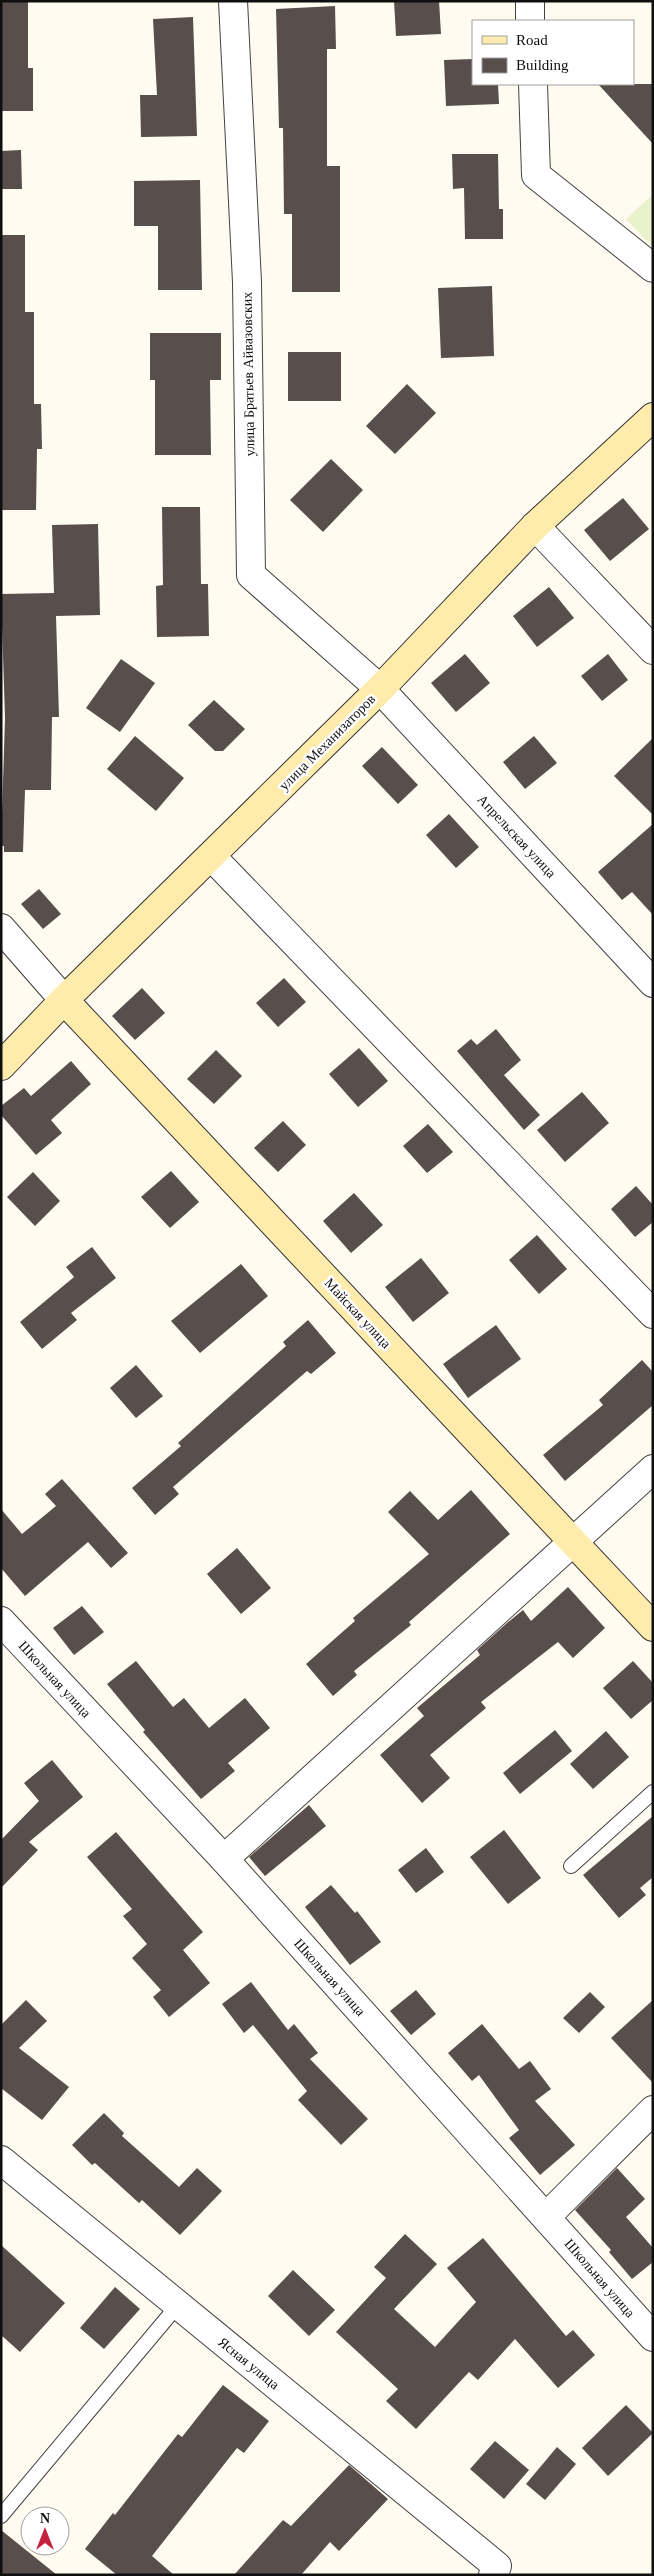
<svg xmlns="http://www.w3.org/2000/svg" width="654" height="2576" font-family="'Times New Roman',serif">
  <style>
    .pitch { fill: #e9f2cb }
    .building { fill: #584e4b }
    .lines { fill: none; stroke-linecap: round; stroke-linejoin: round }
    .lane-casing { stroke: #424242; stroke-width: 16 }
    .street-casing { stroke: #424242; stroke-width: 30 }
    .secondary-casing { stroke: #313131; stroke-width: 30 }
    .lane { stroke: #fff; stroke-width: 14 }
    .street { stroke: #fff; stroke-width: 28 }
    .secondary { stroke: #ffecac; stroke-width: 28 }
    .labels { text-anchor: middle; stroke-width: 5; stroke-linejoin: round; paint-order: stroke }
    .street-label { font-size: 14px; fill: #0f0f0f; stroke: #fff }
  </style>
  <rect width="100%" height="100%" fill="#fffbf1"/>
  <path class="pitch" d="M653,194V247L626,219Z"/>
  <g class="building">
    <path d="M1,1H28V68H33V111H1Z"/>
    <path d="M394,1H439L441,34L396,36Z"/>
    <path d="M335,6L336,49H327V166H340V292H292V214H284L283,128H279L276,9Z"/>
    <path d="M193,17L197,136L141,137L140,95H157L153,19Z"/>
    <path d="M473,59V84H498L499,104L446,106L444,60Z"/>
    <path d="M598,84H653V144Z"/>
    <path d="M21,150L22,189H1V151Z"/>
    <path d="M452,154H498L499,209H503V239H465L464,188L453,189Z"/>
    <path d="M200,180L202,290H158V226H134V181Z"/>
    <path d="M1,235H25V312H34V404H41L42,449H37L36,510H1Z"/>
    <path d="M492,286L494,356L441,358L438,288Z"/>
    <path d="M150,333H221V380H210L211,455H155V380H150Z"/>
    <rect x="288" y="352" width="53" height="49"/>
    <path d="M407,384L436,413L395,454L366,426Z"/>
    <path d="M331,459L363,490L323,532L290,500Z"/>
    <path d="M623,498L649,529L610,561L584,530Z"/>
    <path d="M162,507H200L201,584H208L209,636L157,637L156,586L163,585Z"/>
    <path d="M98,524L100,615L56,616L59,717H52L51,790H25L23,852H4V846H1L5,718L1,594L54,593L52,525Z"/>
    <path d="M549,587L574,618L537,647L513,616Z"/>
    <path d="M465,654L490,683L456,712L431,683Z"/>
    <path d="M608,654L628,680L602,701L581,676Z"/>
    <path d="M121,659L155,683L120,732L86,708Z"/>
    <path d="M214,700L245,729L223,751H215L188,725Z"/>
    <path d="M135,736L184,778L156,811L107,769Z"/>
    <path d="M534,736L557,763L525,789L503,762Z"/>
    <path d="M653,738V815L614,776Z"/>
    <path d="M382,747L418,785L398,804L362,766Z"/>
    <path d="M449,814L479,847L456,868L426,835Z"/>
    <path d="M653,824V915L632,892L622,900L598,872Z"/>
    <path d="M39,889L61,914L43,929L21,904Z"/>
    <path d="M284,978L306,1002L278,1027L256,1003Z"/>
    <path d="M142,988L165,1013L135,1040L112,1016Z"/>
    <path d="M496,1029L521,1060L504,1075L540,1115L524,1130L457,1051L471,1039L477,1045Z"/>
    <path d="M359,1048L388,1081L358,1107L329,1074Z"/>
    <path d="M216,1050L242,1076L214,1104L187,1079Z"/>
    <path d="M71,1061L91,1084L51,1120L62,1133L36,1155L1,1115V1106L24,1088L31,1096Z"/>
    <path d="M582,1092L609,1123L565,1162L537,1130Z"/>
    <path d="M283,1121L306,1145L278,1172L254,1148Z"/>
    <path d="M428,1124L453,1152L427,1173L403,1146Z"/>
    <path d="M171,1171L199,1202L170,1228L141,1197Z"/>
    <path d="M33,1172L60,1201L35,1226L7,1197Z"/>
    <path d="M636,1186L653,1205V1222L635,1237L611,1209Z"/>
    <path d="M354,1193L383,1225L351,1253L323,1221Z"/>
    <path d="M537,1235L567,1269L539,1294L509,1260Z"/>
    <path d="M92,1247L116,1278L71,1313L77,1320L42,1349L20,1322L74,1277L66,1267Z"/>
    <path d="M421,1258L449,1293L413,1322L385,1287Z"/>
    <path d="M241,1264L268,1296L200,1353L171,1321Z"/>
    <path d="M308,1320L336,1353L311,1374L307,1371L173,1487L179,1494L155,1515L132,1488L181,1446L178,1443L286,1346L283,1342Z"/>
    <path d="M496,1325L521,1359L468,1398L443,1364Z"/>
    <path d="M642,1360L653,1372V1405L565,1481L543,1455L603,1405L599,1400Z"/>
    <path d="M136,1365L163,1396L136,1418L110,1388Z"/>
    <path d="M62,1479L128,1553L111,1568L88,1542L25,1596L1,1568V1509L22,1534L56,1506L45,1494Z"/>
    <path d="M471,1490L510,1534L409,1622L411,1625L354,1671L357,1675L333,1696L306,1664L355,1621L353,1618L429,1554L388,1512L410,1491L438,1520Z"/>
    <path d="M237,1548L271,1588L241,1614L207,1574Z"/>
    <path d="M568,1587L605,1628L573,1658L558,1642L481,1702L486,1708L430,1755L450,1778L422,1803L380,1755L424,1716L417,1708L480,1655L477,1650L507,1623L523,1610L531,1621Z"/>
    <path d="M82,1606L104,1632L74,1655L53,1628Z"/>
    <path d="M136,1661L173,1707L184,1698L209,1728L245,1698L270,1728L228,1763L235,1771L201,1799L143,1732L145,1730L107,1684Z"/>
    <path d="M633,1661L653,1683V1700L631,1719L603,1688Z"/>
    <path d="M555,1730L572,1751L520,1794L503,1773Z"/>
    <path d="M606,1731L629,1757L593,1789L570,1764Z"/>
    <path d="M52,1760L83,1797L29,1842L38,1850L1,1888V1840L39,1801L24,1783Z"/>
    <path d="M309,1805L326,1826L265,1876L249,1857Z"/>
    <path d="M653,1816V1877L640,1888L646,1895L619,1918L583,1875Z"/>
    <path d="M504,1830L541,1878L508,1904L470,1857Z"/>
    <path d="M116,1832L203,1932L183,1950L210,1983L169,2017L153,1997L161,1990L132,1958L147,1944L123,1916L132,1909L87,1857Z"/>
    <path d="M426,1848L444,1872L416,1893L398,1870Z"/>
    <path d="M331,1885L355,1913L357,1911L381,1942L350,1965L305,1907Z"/>
    <path d="M251,1982L288,2030L294,2024L318,2053L310,2059L368,2119L341,2145L298,2100L307,2091L253,2025L244,2033L222,2004Z"/>
    <path d="M416,1990L436,2014L411,2035L390,2011Z"/>
    <path d="M590,1992L605,2007L579,2033L563,2018Z"/>
    <path d="M26,2000L47,2021L19,2048L69,2087L42,2120L1,2088V2025Z"/>
    <path d="M653,2000V2083L611,2038Z"/>
    <path d="M482,2024L519,2069L530,2061L551,2089L535,2101L575,2145L540,2175L509,2138L519,2130L479,2075L472,2081L448,2053Z"/>
    <path d="M104,2113L124,2133L122,2136L179,2187L197,2168L222,2191L180,2235L142,2200L139,2203L95,2163L92,2165L72,2145Z"/>
    <path d="M617,2168L645,2199L626,2217L653,2248V2262L632,2279L609,2252L611,2250L575,2210Z"/>
    <path d="M405,2234L437,2264L394,2309L435,2347L476,2302L447,2268L483,2238L566,2336L573,2330L595,2355L558,2388L515,2339L478,2380L469,2372L416,2429L386,2401L398,2389L336,2332L386,2278L374,2267Z"/>
    <path d="M1,2245L65,2303L20,2352L1,2335Z"/>
    <path d="M293,2270L335,2310L309,2336L268,2296Z"/>
    <path d="M115,2287L140,2309L104,2349L80,2328Z"/>
    <path d="M223,2385L269,2421L244,2453L237,2448L152,2556L174,2575H117L85,2549L113,2513L115,2515L178,2434L182,2437Z"/>
    <path d="M626,2405L653,2433L608,2476L582,2448Z"/>
    <path d="M495,2441L529,2470L504,2499L470,2469Z"/>
    <path d="M557,2447L576,2464L545,2500L526,2484Z"/>
    <path d="M349,2465L388,2499L339,2551L330,2542L301,2575H234L283,2520L291,2526Z"/>
    <path d="M1,2530L57,2575H1Z"/>
  </g>
  <g class="lines">
    <defs>
      <g id="lane">
        <path d="M571,1866L653,1792"/>
        <path d="M1,2516L178,2305"/>
      </g>
      <g id="street">
        <path d="M233,1L247,282L251,575L380,689L653,983"/>
        <path d="M530,1V21"/>
        <path d="M533,84L536,175L653,268"/>
        <path d="M535,526L653,650"/>
        <path d="M212,857L653,1314"/>
        <path d="M1,928L64,1000"/>
        <path d="M1,1621L224,1859L653,2337"/>
        <path d="M224,1859L653,1469"/>
        <path d="M1,2160L497,2566L493,2575"/>
        <path d="M546,2217L653,2110"/>
      </g>
      <g id="secondary">
        <path d="M64,1000L653,1627"/>
        <path d="M1,1066L64,1000L380,689L535,526L653,417"/>
      </g>
    </defs>
    <use href="#lane" class="lane-casing"/>
    <use href="#street" class="street-casing"/>
    <use href="#secondary" class="secondary-casing"/>
    <use href="#lane" class="lane"/>
    <use href="#street" class="street"/>
    <use href="#secondary" class="secondary"/>
  </g>
  <g class="labels">
    <g class="street-label">
      <text transform="translate(248 374) rotate(-91)" y="5">улица Братьев Айвазовских</text>
      <text transform="translate(327 742) rotate(-45)" y="5">улица Механизаторов</text>
      <text transform="translate(517 836) rotate(47)" y="5">Апрельская улица</text>
      <text transform="translate(358 1313) rotate(47)" y="5">Майская улица</text>
      <text transform="translate(55 1679) rotate(47)" y="5">Школьная улица</text>
      <text transform="translate(330 1977) rotate(48)" y="5">Школьная улица</text>
      <text transform="translate(600 2278) rotate(49)" y="5">Школьная улица</text>
      <text transform="translate(249 2363) rotate(39)" y="5">Ясная улица</text>
    </g>
  </g>
  <rect width="654" height="2576" fill="none" stroke="#0f0f0f" stroke-width="5"/>
  <rect x="472" y="20" width="162" height="65" fill="#ffffff" stroke="#9f9f9f"/>
  <rect x="482" y="36" width="25" height="8" fill="#ffecac" stroke="#9f9f9f"/>
  <text x="516" y="45" font-size="15" fill="#0f0f0f">Road</text>
  <rect x="482" y="58" width="25" height="15" fill="#584e4b" stroke="#9f9f9f"/>
  <text x="516" y="70" font-size="15" fill="#0f0f0f">Building</text>
  <g transform="translate(45 2531)"><circle r="24" fill="#ffffff" stroke="#9f9f9f"/>
  <path d="M0-4L9 19L0 12L-9 19Z" fill="#c4223e"/>
  <text y="-8" font-size="14" font-weight="bold" text-anchor="middle" fill="#0f0f0f">N</text>
  </g>
</svg>
